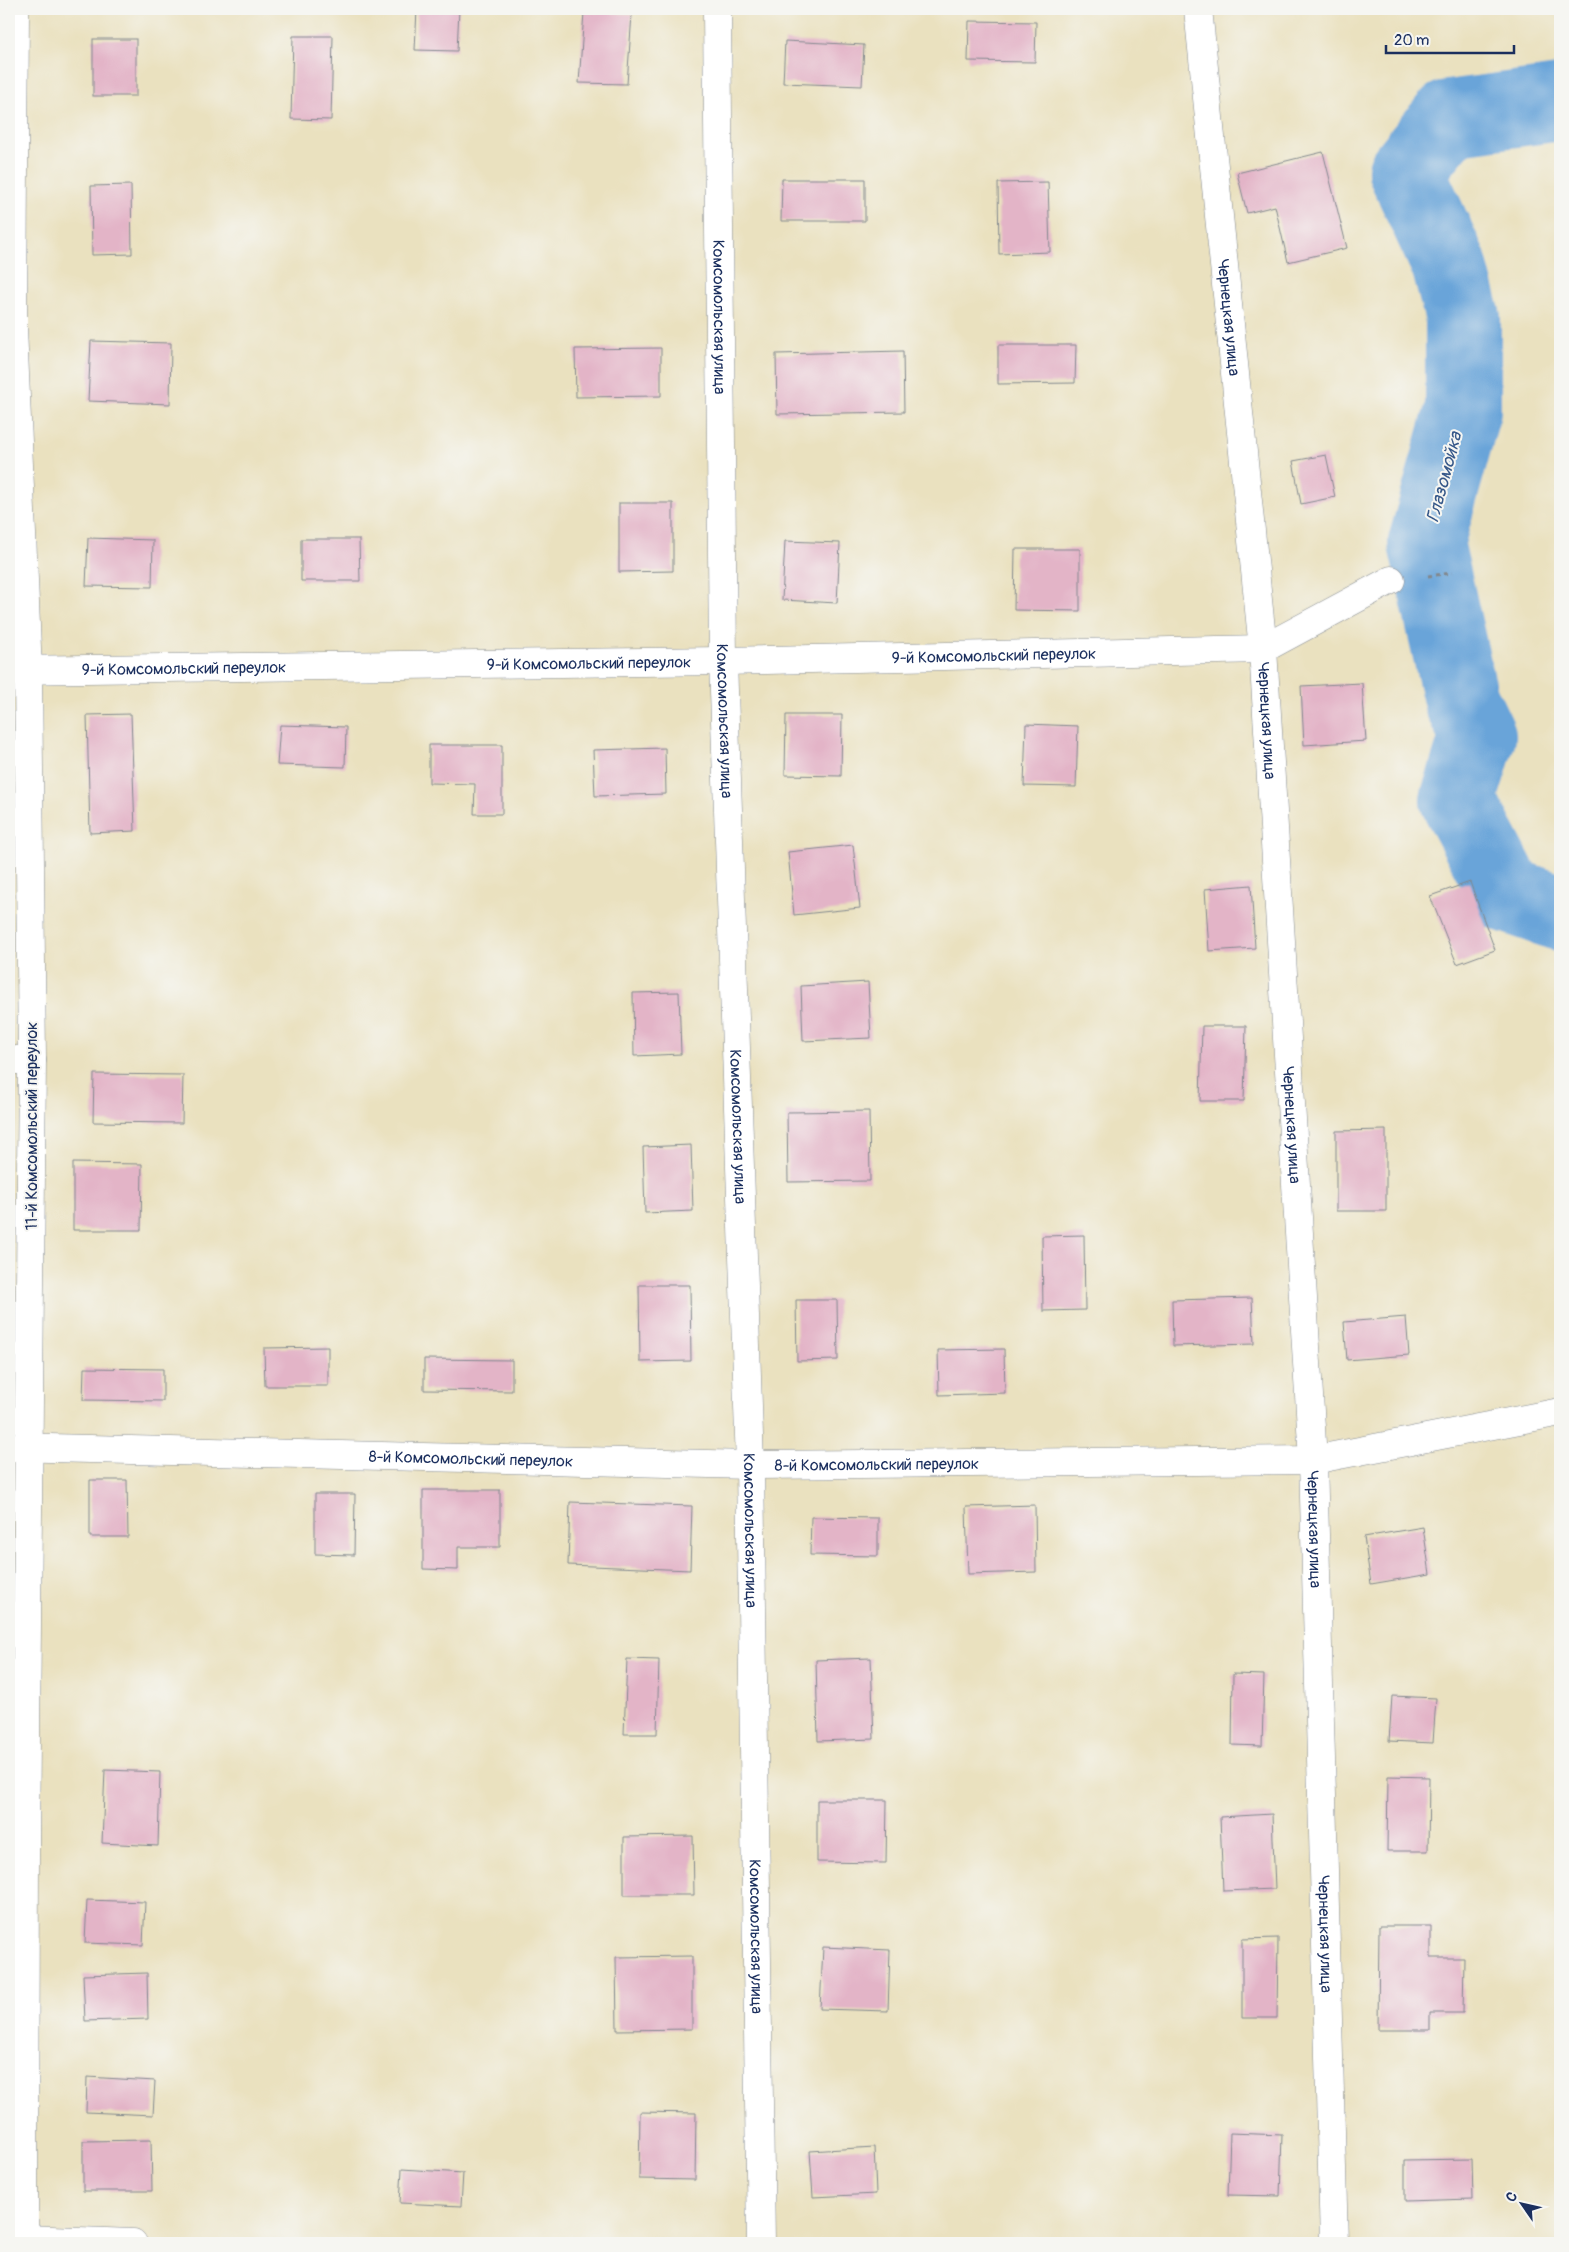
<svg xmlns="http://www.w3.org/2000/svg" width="1569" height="2252" font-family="Pangolin,sans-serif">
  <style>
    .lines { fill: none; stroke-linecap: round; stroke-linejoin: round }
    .river { stroke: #69a4d9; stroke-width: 76 }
    .building { fill: #e3b4c7 }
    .street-casing { stroke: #82888e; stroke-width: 29 }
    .path { stroke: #82888e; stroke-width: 3; stroke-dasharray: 4 4; stroke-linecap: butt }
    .street { stroke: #fff; stroke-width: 28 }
    .labels { text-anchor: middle; stroke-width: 4; stroke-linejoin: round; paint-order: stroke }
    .street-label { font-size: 16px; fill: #1b2f5e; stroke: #f6f6f2 }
    .water-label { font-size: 18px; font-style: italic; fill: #365889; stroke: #f6f6f2 }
  </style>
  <rect width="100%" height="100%" fill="#f6f6f2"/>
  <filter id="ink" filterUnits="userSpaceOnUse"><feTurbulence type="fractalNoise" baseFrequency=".02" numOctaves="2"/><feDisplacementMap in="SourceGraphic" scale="10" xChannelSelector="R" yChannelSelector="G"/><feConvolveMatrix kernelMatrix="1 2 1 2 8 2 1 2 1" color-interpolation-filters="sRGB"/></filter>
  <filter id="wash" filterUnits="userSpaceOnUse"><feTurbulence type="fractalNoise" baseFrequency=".0096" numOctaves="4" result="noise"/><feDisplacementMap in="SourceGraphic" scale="20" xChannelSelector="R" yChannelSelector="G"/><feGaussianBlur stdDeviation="1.12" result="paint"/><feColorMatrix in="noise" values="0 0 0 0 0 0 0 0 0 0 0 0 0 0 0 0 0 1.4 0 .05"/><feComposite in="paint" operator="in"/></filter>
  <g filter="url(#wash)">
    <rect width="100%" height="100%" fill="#eae1bf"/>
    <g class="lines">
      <path class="river" d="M1560,103L1449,118L1406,171L1449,264L1463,318V410L1426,543L1461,700L1478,736L1458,800L1508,895L1560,913"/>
    </g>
    <g id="blocks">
      <g class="building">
        <path d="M417,9H459L457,51L415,50Z"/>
        <path d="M584,12L632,14L627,84L579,83Z"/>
        <path d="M969,21L1036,22L1035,62L968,61Z"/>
        <path d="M293,36H333L331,120L291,119Z"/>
        <rect x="93" y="39" width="43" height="57"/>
        <path d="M785,41L864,45L862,86L783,83Z"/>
        <path d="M1323,152L1347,248L1288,262L1275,206L1247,213L1237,173Z"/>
        <path d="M782,179H865V221H781Z"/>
        <path d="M1048,182L1050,252L999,254L998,183Z"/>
        <path d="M131,185L132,254L92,255L91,186Z"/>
        <path d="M91,341L171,343L170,404L88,401Z"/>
        <path d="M998,345H1076L1075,383L998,384Z"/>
        <path d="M661,348V396L576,397L575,349Z"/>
        <path d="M903,351L904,412L777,414L776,354Z"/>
        <path d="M1326,455L1335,497L1301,504L1293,461Z"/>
        <path d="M619,503H673V571L619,572Z"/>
        <path d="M88,538L153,540L152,587L86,586Z"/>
        <path d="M301,539H359L360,581H301Z"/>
        <path d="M785,541L840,543L837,603L782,600Z"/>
        <path d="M1015,549H1080V611L1014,610Z"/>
        <path d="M1362,683L1366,741L1304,745L1301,686Z"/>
        <path d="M131,714L135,831L90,833L87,715Z"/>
        <path d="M786,715H842L841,776L785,775Z"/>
        <path d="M1026,724L1078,726L1076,787L1024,786Z"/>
        <path d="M280,725L346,727L345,767L277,765Z"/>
        <path d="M429,745H502V814H474L475,784L429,783Z"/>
        <path d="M665,748L666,794L595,796L593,750Z"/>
        <path d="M853,845L860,908L794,915L788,852Z"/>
        <path d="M1470,882L1495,950L1457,964L1430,896Z"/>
        <path d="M1251,885L1255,948L1209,951L1205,889Z"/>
        <path d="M868,982L871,1038L803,1041L801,986Z"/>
        <path d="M679,992L681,1054L634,1056L633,993Z"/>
        <path d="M1202,1026H1246L1244,1101H1200Z"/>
        <path d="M94,1074L183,1075L182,1123L93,1122Z"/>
        <path d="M869,1111L870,1181L788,1182L787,1112Z"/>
        <path d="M1386,1130V1211H1336V1131Z"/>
        <path d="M691,1145L693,1211L645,1213L643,1147Z"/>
        <path d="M73,1163L142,1164L141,1230H73Z"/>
        <path d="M1084,1235L1085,1310L1043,1311L1042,1236Z"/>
        <path d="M639,1285H690L691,1361L640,1362Z"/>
        <path d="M1252,1298L1254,1344L1173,1346L1172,1300Z"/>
        <path d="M796,1300H837L838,1360L797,1361Z"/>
        <path d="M1406,1317L1409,1355L1347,1360L1344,1322Z"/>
        <path d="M328,1347V1386H265L264,1348Z"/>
        <path d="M1004,1349L1005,1393L939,1395L938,1350Z"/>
        <path d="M424,1359L512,1360V1391L424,1390Z"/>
        <path d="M84,1368L163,1369V1401L83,1400Z"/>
        <path d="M90,1480H127L128,1537H90Z"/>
        <path d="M423,1490H500V1547H458V1570L423,1569Z"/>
        <path d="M315,1494H355L354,1555L315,1554Z"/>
        <path d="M570,1502L692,1506L690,1570L568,1565Z"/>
        <path d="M1035,1505L1036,1572L968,1574L966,1507Z"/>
        <path d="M811,1517L878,1518V1556L810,1555Z"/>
        <path d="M1423,1527L1430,1574L1371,1584L1364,1537Z"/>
        <path d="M871,1658L874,1739L818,1741L816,1660Z"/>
        <path d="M627,1659L659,1660L657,1734H624Z"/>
        <path d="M1233,1674L1264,1675L1262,1746L1232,1745Z"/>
        <path d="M1392,1696L1436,1698L1433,1743L1389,1741Z"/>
        <path d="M105,1770L160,1772L158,1846L102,1843Z"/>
        <path d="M1388,1776L1429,1777L1428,1851H1387Z"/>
        <path d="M817,1800H887L886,1863L817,1862Z"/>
        <path d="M1272,1814L1275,1889L1223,1891L1220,1817Z"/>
        <path d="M693,1836L694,1895H624V1837Z"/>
        <path d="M87,1900L145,1902L143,1945L85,1943Z"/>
        <path d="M1379,1926H1431V1958H1464L1463,2013H1430V2030H1378Z"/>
        <path d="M1278,1938L1277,2018H1242V1939Z"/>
        <path d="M823,1947L890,1950L888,2011L820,2009Z"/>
        <path d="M692,1956V2029L617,2030L616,1957Z"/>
        <path d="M147,1973L148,2019L85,2021L83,1975Z"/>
        <path d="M87,2077L155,2081L153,2115L86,2112Z"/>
        <path d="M640,2112L696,2113L695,2180L639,2179Z"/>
        <path d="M1230,2133L1282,2135L1280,2196L1228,2195Z"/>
        <path d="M151,2140L152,2191H83V2141Z"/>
        <path d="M874,2147L876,2194L813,2197L810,2151Z"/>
        <path d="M1472,2159L1473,2199L1405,2201V2160Z"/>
        <path d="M402,2169L463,2173L461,2206L400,2203Z"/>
      </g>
    </g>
  </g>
  <g filter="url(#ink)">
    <use href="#blocks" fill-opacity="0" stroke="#82888e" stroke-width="1"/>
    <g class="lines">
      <defs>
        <g id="street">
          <path d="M15,9L13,328L28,671L32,1060L25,1851L24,2243"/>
          <path id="s1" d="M717,9L723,661L750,1465L761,2243"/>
          <path id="s2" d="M1198,9L1263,649L1313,1460L1334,2243"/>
          <path id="s3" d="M9,670L723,661L1263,649L1391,580"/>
          <path d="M9,1060H32"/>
          <path id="s4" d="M9,1447L750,1465L1313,1460L1560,1412"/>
          <path d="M21,2243L24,2239L133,2243"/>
        </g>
      </defs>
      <use href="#street" class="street-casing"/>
      <path class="path" d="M1428,576L1452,573"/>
      <use href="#street" class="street"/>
    </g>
  </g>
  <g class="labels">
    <g class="street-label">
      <text dy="6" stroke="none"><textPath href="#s1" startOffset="308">Комсомольская улица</textPath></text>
      <text dy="6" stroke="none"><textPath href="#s2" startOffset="310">Чернецкая улица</textPath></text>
      <text dy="6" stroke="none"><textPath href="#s3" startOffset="985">9-й Комсомольский переулок</textPath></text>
      <text dy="6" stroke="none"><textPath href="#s3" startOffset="580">9-й Комсомольский переулок</textPath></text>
      <text dy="6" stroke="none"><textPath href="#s3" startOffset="175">9-й Комсомольский переулок</textPath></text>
      <text dy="6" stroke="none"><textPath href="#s2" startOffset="715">Чернецкая улица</textPath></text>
      <text dy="6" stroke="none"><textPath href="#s1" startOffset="712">Комсомольская улица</textPath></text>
      <text dy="6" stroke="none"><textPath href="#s2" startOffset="1120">Чернецкая улица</textPath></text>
      <text transform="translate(31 1126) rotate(-90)" y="6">11-й Комсомольский переулок</text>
      <text dy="6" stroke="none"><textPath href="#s1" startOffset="1118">Комсомольская улица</textPath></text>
      <text dy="6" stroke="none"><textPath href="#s4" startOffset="462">8-й Комсомольский переулок</textPath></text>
      <text dy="6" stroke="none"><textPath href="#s4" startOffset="868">8-й Комсомольский переулок</textPath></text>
      <text dy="6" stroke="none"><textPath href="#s2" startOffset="1525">Чернецкая улица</textPath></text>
      <text dy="6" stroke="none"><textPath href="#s1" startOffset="1522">Комсомольская улица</textPath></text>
      <text dy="6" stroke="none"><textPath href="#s2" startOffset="1930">Чернецкая улица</textPath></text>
      <text dy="6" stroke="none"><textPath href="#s1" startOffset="1928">Комсомольская улица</textPath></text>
    </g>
    <g class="water-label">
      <text transform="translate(1444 477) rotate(-75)" y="6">Глазомойка</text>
    </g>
  </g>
  <rect width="1569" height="2252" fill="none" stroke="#f6f6f2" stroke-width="30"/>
  <g transform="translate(1522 2204) rotate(304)" stroke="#f6f6f2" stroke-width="4" paint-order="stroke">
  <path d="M0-4L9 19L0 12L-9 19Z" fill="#1b2f5e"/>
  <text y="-8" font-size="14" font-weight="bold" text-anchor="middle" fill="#1b2f5e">С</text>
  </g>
  <path d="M1386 45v8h128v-8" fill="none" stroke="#1b2f5e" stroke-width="2.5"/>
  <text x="1394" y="45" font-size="15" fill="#1b2f5e" stroke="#f6f6f2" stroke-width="4" paint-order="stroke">20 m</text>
</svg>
